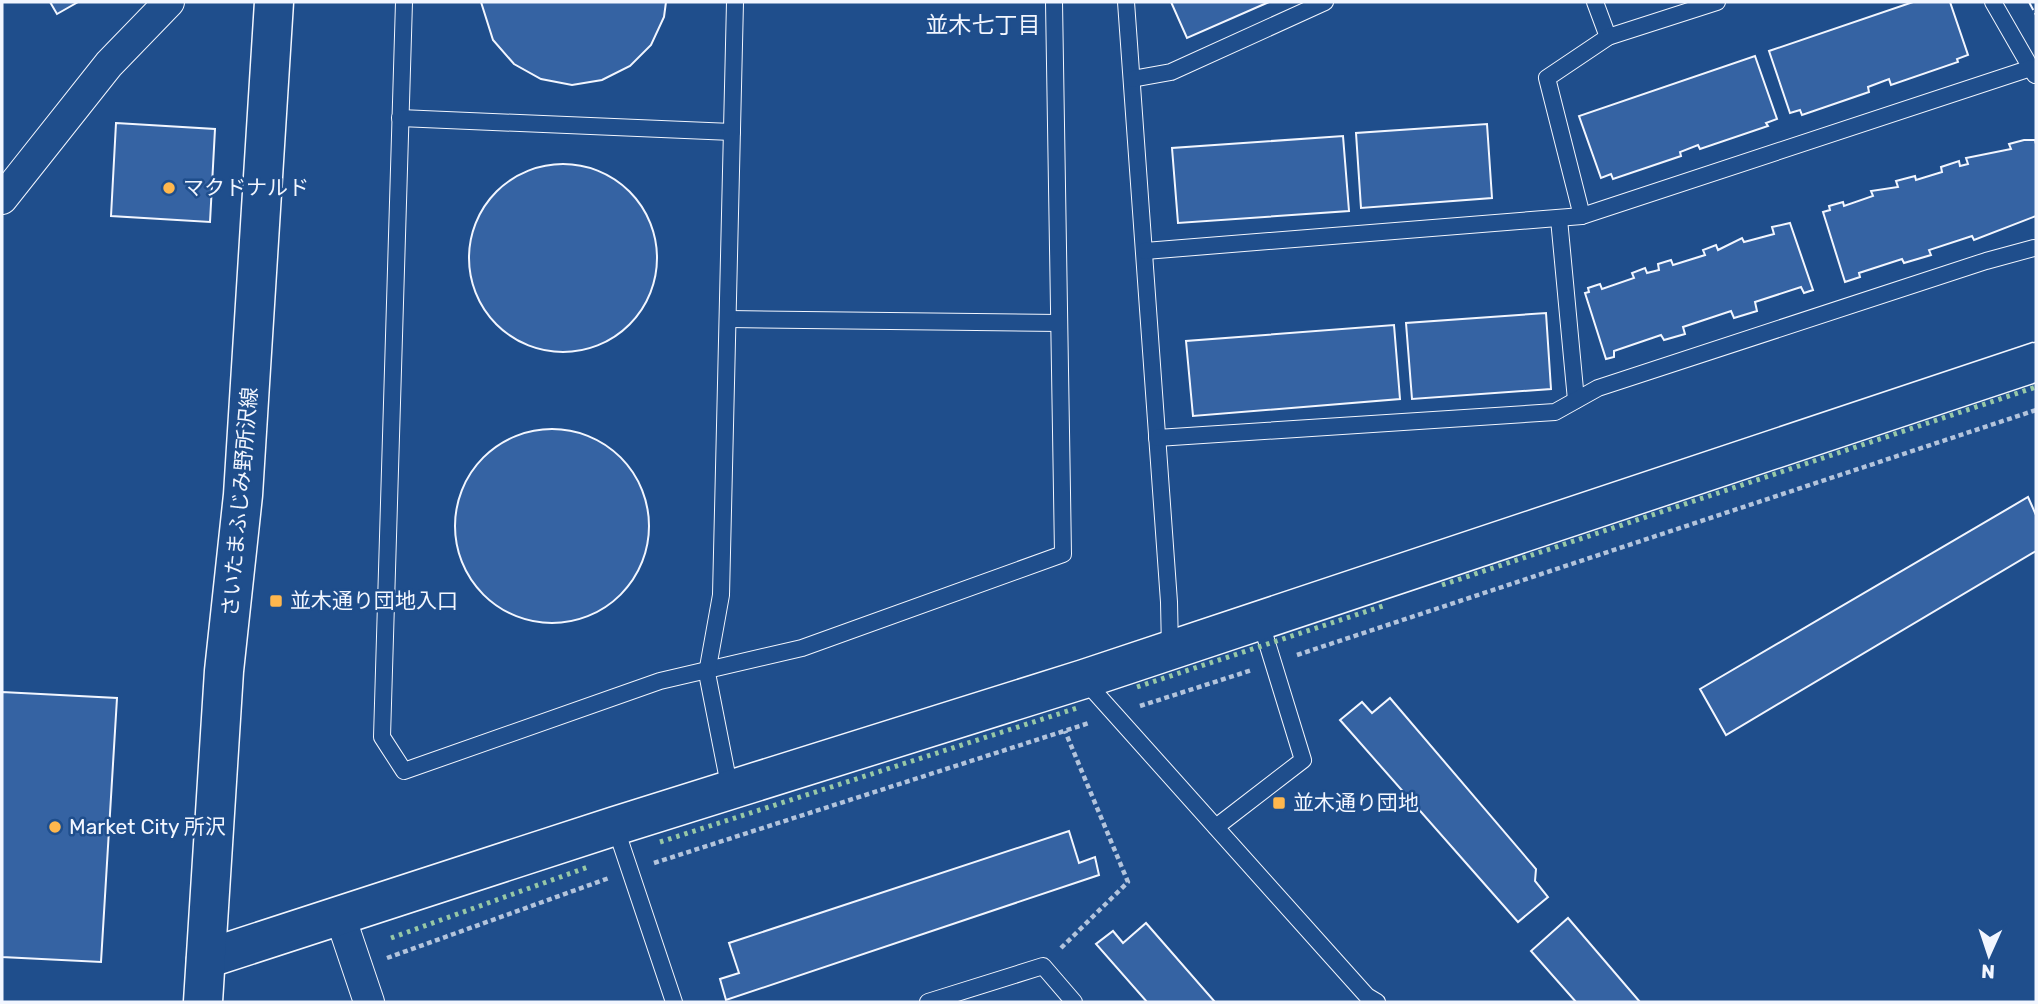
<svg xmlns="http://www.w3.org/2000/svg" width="2038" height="1004" font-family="Rubik,'Noto Sans JP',sans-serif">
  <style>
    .building { fill: #3563a3; stroke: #f2f6ff; stroke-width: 2 }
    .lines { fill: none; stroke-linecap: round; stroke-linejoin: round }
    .lane-casing { stroke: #f2f6ff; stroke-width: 18 }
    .street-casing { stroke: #f2f6ff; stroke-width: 32 }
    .secondary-casing { stroke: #f2f6ff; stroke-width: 41 }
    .primary-casing { stroke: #f2f6ff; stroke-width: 41 }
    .path { stroke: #b3c4dc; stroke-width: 4.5; stroke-dasharray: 5 3.5; stroke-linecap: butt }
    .lane { stroke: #1f4e8c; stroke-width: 16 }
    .street { stroke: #1f4e8c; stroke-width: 30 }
    .secondary { stroke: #1f4e8c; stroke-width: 38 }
    .primary { stroke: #1f4e8c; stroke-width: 38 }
    .hedge { stroke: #97c8a6; stroke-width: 5; stroke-dasharray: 3.5 5; stroke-linecap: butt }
    .fence { stroke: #f2f6ff; stroke-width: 2; stroke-dasharray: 9 3.5; stroke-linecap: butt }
    .poi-dot { fill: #ffb74d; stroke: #1f4e8c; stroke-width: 2.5 }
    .labels { text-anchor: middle; stroke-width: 5; stroke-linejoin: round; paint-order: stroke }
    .poi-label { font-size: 21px; fill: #f2f6ff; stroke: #1f4e8c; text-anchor: start }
    .street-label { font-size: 21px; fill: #f2f6ff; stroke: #1f4e8c }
    .neighbourhood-label { font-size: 23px; fill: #f2f6ff; stroke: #1f4e8c }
  </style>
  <rect width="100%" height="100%" fill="#1f4e8c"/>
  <g class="building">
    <path d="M50,2H78L57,14Z"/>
    <path d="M481,2H666L664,17L651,45L630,66L602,80L572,85L541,79L514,64L493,40Z"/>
    <path d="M1171,2H1269L1187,38Z"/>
    <path d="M1913,2H1950L1968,55L1957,59L1958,62L1891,85L1889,79L1868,87L1869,92L1802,115L1800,110L1790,113L1769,51Z"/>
    <path d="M1755,56L1777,119L1766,123L1768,126L1700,149L1698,145L1680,152L1681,156L1613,179L1611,174L1601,178L1579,116Z"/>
    <path d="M116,123L215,129L210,222L111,216Z"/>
    <path d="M1487,124L1492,198L1361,208L1356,133Z"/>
    <path d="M1343,136L1349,211L1178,223L1172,148Z"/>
    <path d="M2024,140H2035L2036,144V216L1974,240L1972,236L1929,250L1931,255L1904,263L1902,259L1859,273L1860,277L1845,282L1823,212L1830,210L1829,206L1843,202L1844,206L1873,196L1871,191L1898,187L1896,181L1915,176L1916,180L1942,172L1941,167L1959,161L1960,166L1968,164L1966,158L2011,149L2009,144Z"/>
    <circle cx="563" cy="258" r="94"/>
    <path d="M1790,223L1813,290L1804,293L1801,287L1755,302L1757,311L1734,318L1731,311L1683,327L1685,334L1664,340L1661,335L1614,351V357L1606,359L1585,293L1589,292L1588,288L1600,284L1602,289L1634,278L1632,273L1645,268L1647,273L1659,270L1658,264L1671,260L1673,265L1705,255L1703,250L1716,245L1718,250L1742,238L1744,242L1774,234L1772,227Z"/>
    <path d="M1546,313L1551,389L1412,399L1406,323Z"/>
    <path d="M1394,325L1400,399L1193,416L1186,341Z"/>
    <circle cx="552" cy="526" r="97"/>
    <path d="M2028,497L2036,515V551L1726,735L1700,689Z"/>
    <path d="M2,692L117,698L101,962L2,957Z"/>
    <path d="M1390,698L1536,869L1535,881L1548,897L1518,922L1340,720L1362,702L1372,713Z"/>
    <path d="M1069,831L1079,863L1095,857L1099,875L726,1000L720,979L739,973L729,943Z"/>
    <path d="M1568,918L1640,1002H1576L1531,951Z"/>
    <path d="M1146,923L1215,1002H1147L1096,944L1113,931L1123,943Z"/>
  </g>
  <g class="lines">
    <defs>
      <g id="lane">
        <path d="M404,2L382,737L404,771L660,681L802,648L1063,554L1054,2"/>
        <path d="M1126,2L1169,602L1170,649"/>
        <path d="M1595,2L1608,37"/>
        <path d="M1993,2L2035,75"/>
        <path d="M1132,79L1171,72L1325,2"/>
        <path d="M400,118L732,132"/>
        <path d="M1582,216L1547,78L1608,37L1717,2"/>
        <path d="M1559,219L1576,400"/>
        <path d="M1145,251L1582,216L2031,68"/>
        <path d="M729,319L1059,323"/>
        <path d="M1157,438L1555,412L1598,388L1986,261L2034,248"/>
        <path d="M1085,681L1367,996L1377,1002"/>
        <path d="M730,790L707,673L721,595L735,2"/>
        <path d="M615,826L674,1002"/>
        <path d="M1216,827L1303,760L1260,620"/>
        <path d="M928,1002L1043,966L1074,1002"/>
      </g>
      <g id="street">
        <path d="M2,199L109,64L169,2"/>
        <path d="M340,916L369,1002"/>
      </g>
      <path id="secondary" d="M206,959L615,826L1084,679L2036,362"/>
      <path id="primary" d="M203,1002L224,671L243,495L274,2"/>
    </defs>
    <use href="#lane" class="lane-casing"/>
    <use href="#street" class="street-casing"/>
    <use href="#secondary" class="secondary-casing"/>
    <use href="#primary" class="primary-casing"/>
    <g class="path">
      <path d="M1297,655L2036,410"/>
      <path d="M1140,706L1252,670"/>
      <path d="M654,863L1089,723"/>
      <path d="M1061,948L1128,882L1065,731"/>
      <path d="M387,958L609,878"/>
    </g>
    <use href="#lane" class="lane"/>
    <use href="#street" class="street"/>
    <use href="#secondary" class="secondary"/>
    <use href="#primary" class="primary"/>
    <g class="hedge">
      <path d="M1442,585L2036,387"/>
      <path d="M1137,687L1383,606"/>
      <path d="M660,842L1077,708"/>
      <path d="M391,938L588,867"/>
    </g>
    <path class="fence" d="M2029,2L2036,15"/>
  </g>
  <g class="poi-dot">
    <circle cx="169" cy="188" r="7"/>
    <rect x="269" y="594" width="14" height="14" rx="3.5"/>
    <rect x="1272" y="796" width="14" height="14" rx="3.5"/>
    <circle cx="55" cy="827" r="7"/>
  </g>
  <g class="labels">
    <g class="poi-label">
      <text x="183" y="195">マクドナルド</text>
      <text x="290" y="608">並木通り団地入口</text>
      <text x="1293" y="810">並木通り団地</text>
      <text x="69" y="834">Market City 所沢</text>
    </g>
    <g class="street-label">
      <text transform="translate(240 502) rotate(-85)" y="7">さいたまふじみ野所沢線</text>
    </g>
    <g class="neighbourhood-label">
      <text x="983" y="33">並木七丁目</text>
    </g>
  </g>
  <rect width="2038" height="1004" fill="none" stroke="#f2f6ff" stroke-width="7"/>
  <g transform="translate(1989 955) rotate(183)" stroke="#1f4e8c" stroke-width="5" paint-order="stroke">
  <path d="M0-5L12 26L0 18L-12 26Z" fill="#f2f6ff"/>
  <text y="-10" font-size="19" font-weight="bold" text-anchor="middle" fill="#f2f6ff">N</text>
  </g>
</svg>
